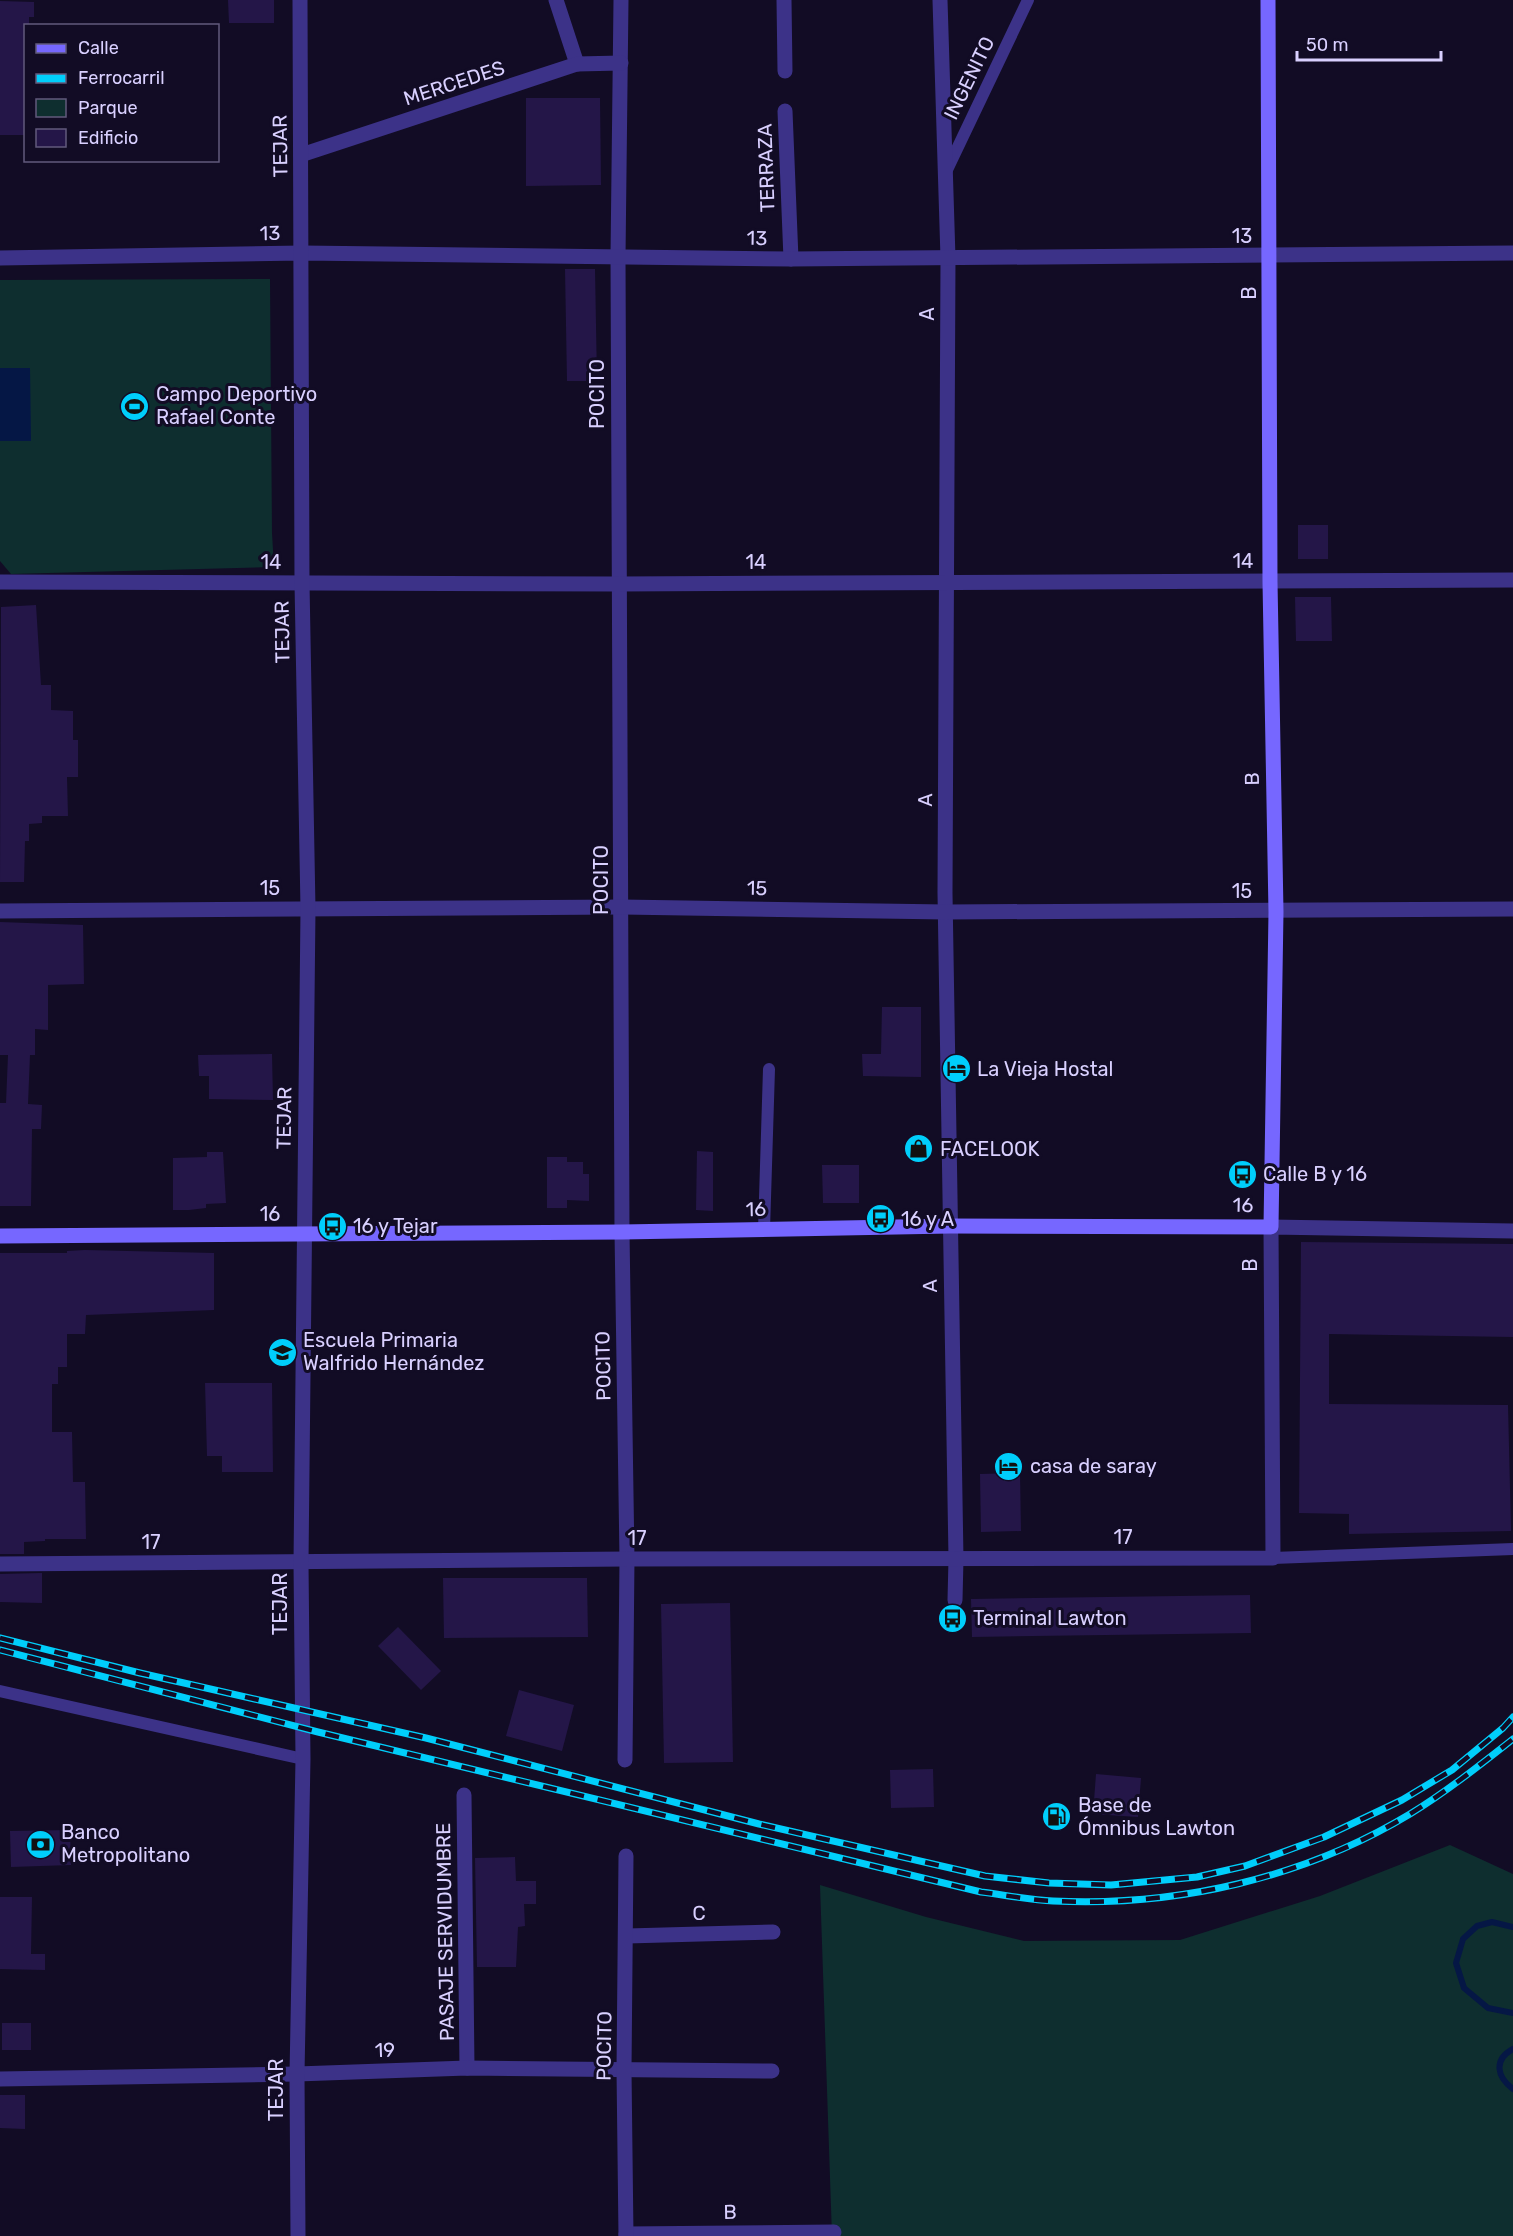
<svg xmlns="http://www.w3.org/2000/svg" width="1513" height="2236" font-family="Rubik,sans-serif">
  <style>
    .green { fill: #0e2e2f }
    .water { fill: #051745 }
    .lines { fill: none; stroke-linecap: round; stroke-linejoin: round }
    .stream { stroke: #051745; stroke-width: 6 }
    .building { fill: #241648 }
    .lane { stroke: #3c3288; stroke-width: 12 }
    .street { stroke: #3c3288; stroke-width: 15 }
    .secondary { stroke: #7667ff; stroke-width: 15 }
    .rail-casing { stroke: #00cefb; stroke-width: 7 }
    .rail { stroke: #120c25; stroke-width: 4.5; stroke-dasharray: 14; stroke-linecap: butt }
    .labels { text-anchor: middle; stroke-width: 6; stroke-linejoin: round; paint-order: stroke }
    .street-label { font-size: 20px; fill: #d9d0ff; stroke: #120c25 }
    .poi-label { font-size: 20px; fill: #d9d0ff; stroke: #120c25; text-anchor: start }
  </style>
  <rect width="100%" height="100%" fill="#120c25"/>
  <g class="green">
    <path d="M270,279L272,533L274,567L11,574L0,561V280Z"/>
    <path d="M1450,1845L1513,1874V2236H832L820,1885L926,1917L1024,1941L1180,1940L1320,1896Z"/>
  </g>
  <path class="water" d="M0,368H30L31,441H0Z"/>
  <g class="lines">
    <g class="stream">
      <path d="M1513,1927L1492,1922L1477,1926L1463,1939L1456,1963L1464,1988L1488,2008L1513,2013"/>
      <path d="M1513,2049C1493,2060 1497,2077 1513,2089"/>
    </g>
  </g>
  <g class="building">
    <path d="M228,0H274V23H229Z"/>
    <path d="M0,1L34,2V17H29V26H26V135H0Z"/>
    <path d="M526,98H600L601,185L526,186Z"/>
    <path d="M565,269H595L597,381H567Z"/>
    <rect x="1298" y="525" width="30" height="34"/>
    <path d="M1295,597H1331L1332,641H1296Z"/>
    <path d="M36,605L41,685H51V710L73,711V740H78V777H67L68,816H42V823L29,824V841H25L24,882H0L1,607Z"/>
    <path d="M0,922L83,925L84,984L48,985V1030L35,1029V1055H30L28,1104L42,1105L41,1129H32L31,1206H0V1103H6L8,1055H0Z"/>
    <path d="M882,1007H921V1077L863,1076L862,1054H881Z"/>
    <path d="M272,1054L273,1100L209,1099V1076H199L198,1055Z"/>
    <path d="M697,1151L713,1152V1211L696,1210Z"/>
    <path d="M207,1152H223L226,1203L206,1204V1208L189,1210H173V1158L207,1157Z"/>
    <path d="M547,1157H567V1162H583V1174H589V1201L567,1200V1208H547Z"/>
    <path d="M822,1165H859V1203H823Z"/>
    <path d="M1301,1242L1513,1244V1337L1329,1334V1404L1508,1405L1511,1531L1349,1534V1514L1299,1513Z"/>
    <path d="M85,1250L214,1253V1310L86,1315L85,1334H67V1367H58V1384H52V1432H72L73,1482H85L86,1539H45V1541L24,1542V1554H0V1253H67V1251Z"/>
    <path d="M205,1383H272L273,1472H222V1456H207Z"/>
    <path d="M1020,1473L1021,1531L981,1532L980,1474Z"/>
    <path d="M42,1573V1603L0,1602V1574Z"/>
    <path d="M443,1578H587L588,1637L444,1638Z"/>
    <path d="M1250,1595L1251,1633L972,1637L971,1599Z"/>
    <path d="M730,1603L733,1762L664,1763L661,1604Z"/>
    <path d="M398,1627L441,1671L421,1690L378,1646Z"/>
    <path d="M519,1690L574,1705L562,1751L506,1736Z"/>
    <path d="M933,1769L934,1807L891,1808L890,1770Z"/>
    <path d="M1096,1774L1141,1778L1138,1817L1093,1814Z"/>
    <path d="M70,1830L71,1865L11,1867L10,1831Z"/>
    <path d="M515,1857L516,1881H536V1904H524L525,1926L518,1927L516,1967H477L475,1858Z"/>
    <path d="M0,1897H32L31,1954H45V1970L0,1969Z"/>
    <rect x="2" y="2023" width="29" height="27"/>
    <path d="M0,2095H25V2129L0,2128Z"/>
  </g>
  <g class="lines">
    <g class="lane">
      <path d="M946,172L1028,0"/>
      <path d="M764,1230L769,1069"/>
      <path d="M1273,1558L1513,1549"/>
      <path d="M0,1691L303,1759"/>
    </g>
    <g class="street">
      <path d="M556,0L577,64"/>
      <path d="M621,0L618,257L622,1232L627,1559L625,1760"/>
      <path d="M784,0L785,71"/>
      <path d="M940,0L948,258L945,893L956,1559L955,1600"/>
      <path d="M785,111L791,259"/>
      <path d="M301,155L577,64L621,63"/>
      <path d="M0,258L302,253L791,259L1513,253"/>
      <path d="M0,582L619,584L1513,580"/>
      <path d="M0,911L622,907L946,912L1513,909"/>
      <path d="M0,1564L627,1559L1273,1558L1271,1227L1513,1231"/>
      <path d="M464,1795L467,2068"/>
      <path d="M627,1936L773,1932"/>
      <path d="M0,2079L297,2074L467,2068L772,2071"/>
      <path d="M626,2234L834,2232"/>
      <path d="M298,2236L297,2074L303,1759L301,1563L308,909L302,583L300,0"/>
      <path d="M626,2236L624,2070L626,1856"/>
    </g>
    <path class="secondary" d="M0,1236L622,1232L950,1226L1271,1227L1276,912L1270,582L1268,0"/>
    <defs>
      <g id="rail">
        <path d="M0,1638L140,1673L426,1738L759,1824L985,1876L1049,1883L1111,1885L1197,1877L1245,1866L1324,1837L1402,1800L1452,1770L1503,1728L1513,1717"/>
        <path d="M0,1650L318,1732L981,1892C1005,1895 1030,1900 1053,1901C1177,1907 1304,1878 1410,1814C1446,1792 1480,1765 1513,1739"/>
      </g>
    </defs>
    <use href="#rail" class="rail-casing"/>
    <use href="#rail" class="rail"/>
  </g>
  <defs>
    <symbol id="stadium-disc" viewBox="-11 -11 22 22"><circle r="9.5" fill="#00cefb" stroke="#120c25"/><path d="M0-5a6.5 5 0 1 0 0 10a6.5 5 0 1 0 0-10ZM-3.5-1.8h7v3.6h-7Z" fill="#111"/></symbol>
    <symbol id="hotel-disc" viewBox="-11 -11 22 22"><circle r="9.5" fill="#00cefb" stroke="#120c25"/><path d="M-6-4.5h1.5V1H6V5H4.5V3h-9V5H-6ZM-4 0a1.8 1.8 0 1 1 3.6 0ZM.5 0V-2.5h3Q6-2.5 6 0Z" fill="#111"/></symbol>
    <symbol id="shop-disc" viewBox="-11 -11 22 22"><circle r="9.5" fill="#00cefb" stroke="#120c25"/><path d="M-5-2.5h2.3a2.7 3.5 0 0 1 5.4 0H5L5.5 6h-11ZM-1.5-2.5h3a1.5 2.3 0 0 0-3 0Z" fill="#111"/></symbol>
    <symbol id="bus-disc" viewBox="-11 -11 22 22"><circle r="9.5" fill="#00cefb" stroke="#120c25"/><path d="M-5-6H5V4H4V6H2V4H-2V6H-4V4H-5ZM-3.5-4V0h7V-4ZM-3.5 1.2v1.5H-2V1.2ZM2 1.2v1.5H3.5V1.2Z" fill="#111"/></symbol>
    <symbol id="school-disc" viewBox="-11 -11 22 22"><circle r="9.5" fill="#00cefb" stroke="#120c25"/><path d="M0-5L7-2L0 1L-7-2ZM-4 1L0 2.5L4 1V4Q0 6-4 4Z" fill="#111"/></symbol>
    <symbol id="fuel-disc" viewBox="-11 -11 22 22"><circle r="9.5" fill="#00cefb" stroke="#120c25"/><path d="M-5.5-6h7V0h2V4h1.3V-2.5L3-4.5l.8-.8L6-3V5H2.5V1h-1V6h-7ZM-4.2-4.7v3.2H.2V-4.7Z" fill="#111"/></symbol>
    <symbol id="bank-disc" viewBox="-11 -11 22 22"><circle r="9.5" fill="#00cefb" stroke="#120c25"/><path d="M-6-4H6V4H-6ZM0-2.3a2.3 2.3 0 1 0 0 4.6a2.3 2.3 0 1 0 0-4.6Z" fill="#111"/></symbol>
  </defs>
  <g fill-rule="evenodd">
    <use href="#stadium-disc" x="118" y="390" width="33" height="33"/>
    <use href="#hotel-disc" x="940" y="1052" width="33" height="33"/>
    <use href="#shop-disc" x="902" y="1132" width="33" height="33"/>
    <use href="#bus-disc" x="1226" y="1158" width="33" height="33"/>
    <use href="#bus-disc" x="864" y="1202" width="33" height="33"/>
    <use href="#bus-disc" x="316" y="1210" width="33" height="33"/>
    <use href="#school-disc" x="266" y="1336" width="33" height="33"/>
    <use href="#hotel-disc" x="992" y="1450" width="33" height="33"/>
    <use href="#bus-disc" x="936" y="1602" width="33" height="33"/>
    <use href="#fuel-disc" x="1040" y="1800" width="33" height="33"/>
    <use href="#bank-disc" x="24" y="1828" width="33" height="33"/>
  </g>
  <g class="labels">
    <g class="street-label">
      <text transform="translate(969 78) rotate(-64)" y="7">INGENITO</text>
      <text transform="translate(454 83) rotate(-18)" y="7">MERCEDES</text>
      <text transform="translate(280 146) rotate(-91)" y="7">TEJAR</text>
      <text transform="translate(766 168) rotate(-92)" y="7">TERRAZA</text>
      <text transform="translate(270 233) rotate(-1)" y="7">13</text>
      <text x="1242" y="243">13</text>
      <text transform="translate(757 238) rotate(1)" y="7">13</text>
      <text transform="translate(1249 293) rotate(-90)" y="7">B</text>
      <text transform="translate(927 314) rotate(-90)" y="7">A</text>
      <text transform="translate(597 394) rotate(-90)" y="7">POCITO</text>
      <text x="1243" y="568">14</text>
      <text x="271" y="569">14</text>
      <text x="756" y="569">14</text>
      <text transform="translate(282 632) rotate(-91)" y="7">TEJAR</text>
      <text transform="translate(1252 779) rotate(-91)" y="7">B</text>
      <text transform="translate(925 800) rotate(-89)" y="7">A</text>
      <text transform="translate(601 880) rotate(-90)" y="7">POCITO</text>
      <text x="270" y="895">15</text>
      <text transform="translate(757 888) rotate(1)" y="7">15</text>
      <text x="1242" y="898">15</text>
      <text transform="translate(284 1118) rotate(-89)" y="7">TEJAR</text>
      <text transform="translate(1243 1205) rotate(1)" y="7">16</text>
      <text transform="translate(756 1209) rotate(-1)" y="7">16</text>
      <text x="270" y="1221">16</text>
      <text transform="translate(1250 1265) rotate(-90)" y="7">B</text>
      <text transform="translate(930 1286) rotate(-91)" y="7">A</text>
      <text transform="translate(603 1366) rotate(-91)" y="7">POCITO</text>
      <text x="1123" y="1544">17</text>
      <text x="637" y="1545">17</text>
      <text x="151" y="1549">17</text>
      <text transform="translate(280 1604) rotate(-90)" y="7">TEJAR</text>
      <text transform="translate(699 1913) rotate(-1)" y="7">C</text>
      <text transform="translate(445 1932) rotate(-91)" y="7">PASAJE SERVIDUMBRE</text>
      <text transform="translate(604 2046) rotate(-89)" y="7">POCITO</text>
      <text transform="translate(385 2050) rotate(-2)" y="7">19</text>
      <text transform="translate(276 2090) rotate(-90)" y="7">TEJAR</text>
      <text transform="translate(730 2212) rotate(-1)" y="7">B</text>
    </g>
    <g class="poi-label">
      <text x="156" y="401">Campo Deportivo<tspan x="156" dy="23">Rafael Conte</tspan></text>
      <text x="977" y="1076">La Vieja Hostal</text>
      <text x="940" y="1156">FACELOOK</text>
      <text x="1263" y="1181">Calle B y 16</text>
      <text x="901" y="1226">16 y A</text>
      <text x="353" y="1233">16 y Tejar</text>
      <text x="303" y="1347">Escuela Primaria<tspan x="303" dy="23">Walfrido Hernández</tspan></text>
      <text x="1030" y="1473">casa de saray</text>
      <text x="973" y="1625">Terminal Lawton</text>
      <text x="1078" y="1812">Base de<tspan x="1078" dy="23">Ómnibus Lawton</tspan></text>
      <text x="61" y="1839">Banco<tspan x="61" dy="23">Metropolitano</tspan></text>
    </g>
  </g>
  <rect x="24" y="24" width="195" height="138" fill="#120c25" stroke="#625a7c" stroke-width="1.5"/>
  <rect x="36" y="44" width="30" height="9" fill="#7667ff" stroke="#625a7c" stroke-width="1.5"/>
  <text x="78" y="54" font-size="18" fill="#d9d0ff">Calle</text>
  <rect x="36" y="74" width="30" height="9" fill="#00cefb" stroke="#625a7c" stroke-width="1.5"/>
  <text x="78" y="84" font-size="18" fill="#d9d0ff">Ferrocarril</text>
  <rect x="36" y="99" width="30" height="18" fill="#0e2e2f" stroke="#625a7c" stroke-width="1.5"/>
  <text x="78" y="114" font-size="18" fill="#d9d0ff">Parque</text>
  <rect x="36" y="129" width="30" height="18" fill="#241648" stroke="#625a7c" stroke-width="1.5"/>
  <text x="78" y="144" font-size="18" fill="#d9d0ff">Edificio</text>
  <path d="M1297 51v9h144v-9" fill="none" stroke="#d9d0ff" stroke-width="3"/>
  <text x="1306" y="51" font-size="18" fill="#d9d0ff" stroke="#120c25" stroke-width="4.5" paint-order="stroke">50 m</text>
</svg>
